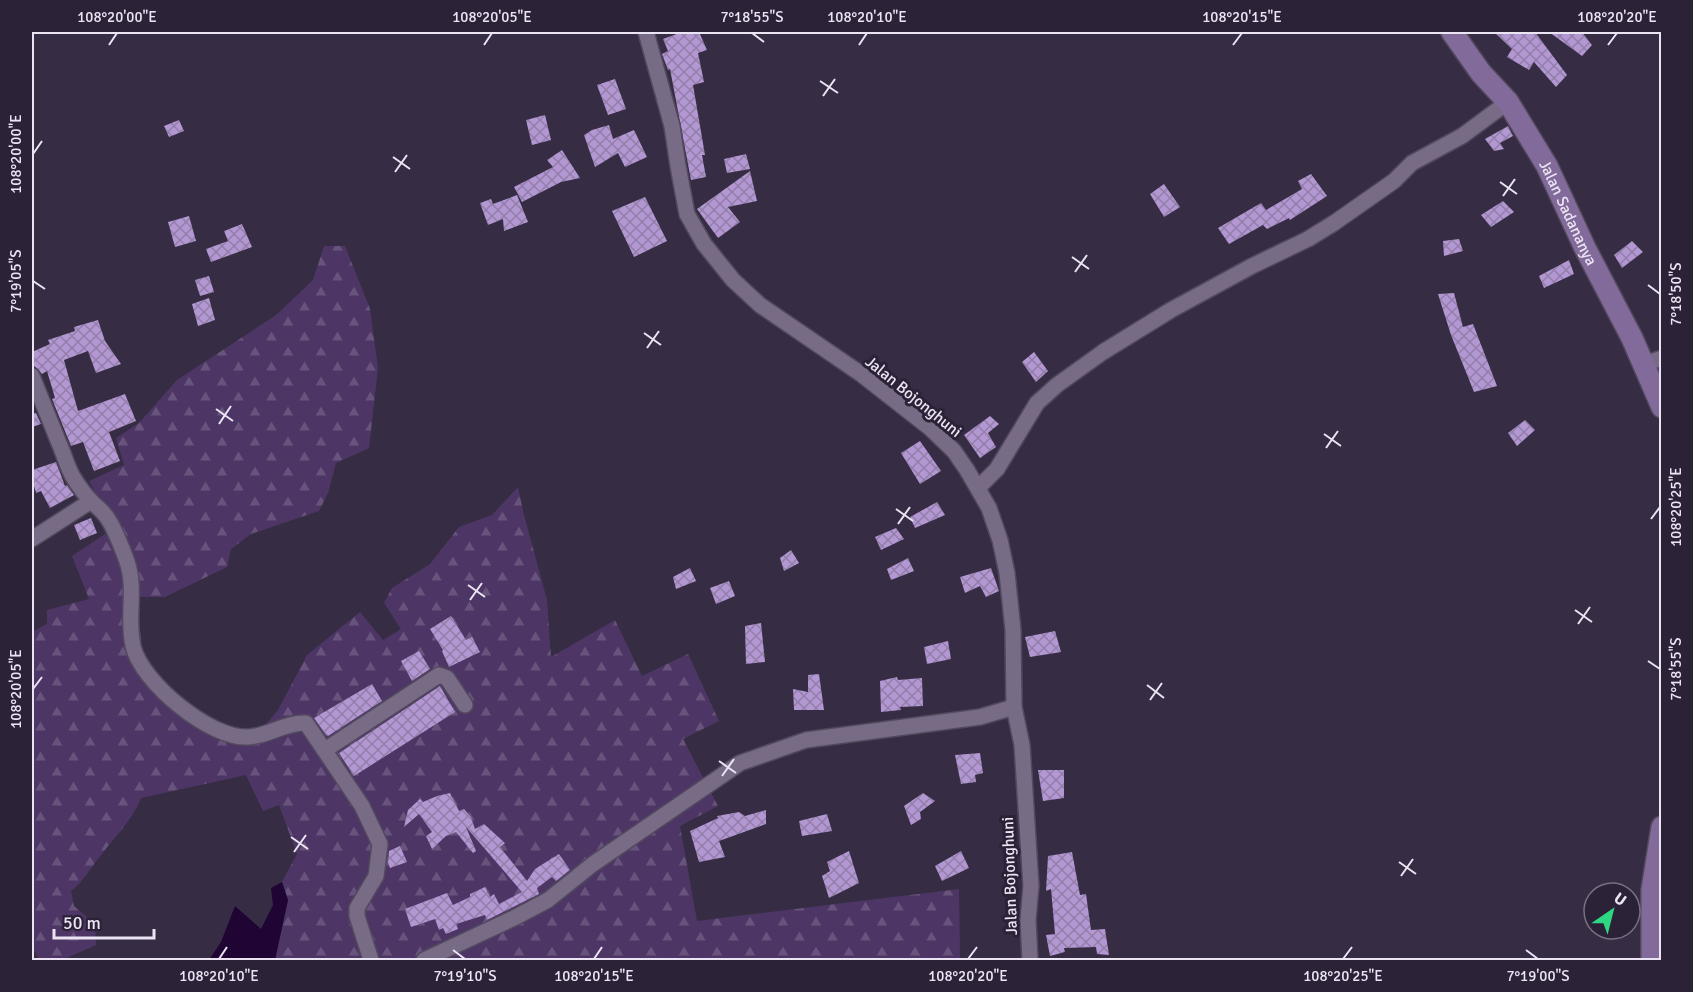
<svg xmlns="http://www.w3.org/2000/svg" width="1693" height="992" font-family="Signika,sans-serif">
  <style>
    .forest { fill: url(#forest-firs) }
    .water { fill: #1f0434 }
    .building { fill: url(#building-cross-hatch) }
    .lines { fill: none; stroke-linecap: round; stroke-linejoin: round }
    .street-casing { stroke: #53495e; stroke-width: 18 }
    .secondary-casing { stroke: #53495e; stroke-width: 24 }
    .street { stroke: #776b86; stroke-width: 15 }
    .secondary { stroke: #826b9b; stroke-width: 21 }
    .ticks { fill: none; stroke: #ebe4f3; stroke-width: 2 }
    .labels { text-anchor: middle; stroke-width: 6; stroke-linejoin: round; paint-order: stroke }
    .street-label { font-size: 16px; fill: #ebe4f3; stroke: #2c2238 }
    .neatline { fill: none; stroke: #ebe4f3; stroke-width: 2 }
    .ticks-label { font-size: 15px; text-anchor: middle; fill: #ebe4f3 }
  </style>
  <defs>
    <pattern id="forest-firs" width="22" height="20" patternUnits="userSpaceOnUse" patternTransform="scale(1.5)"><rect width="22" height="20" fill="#4d3665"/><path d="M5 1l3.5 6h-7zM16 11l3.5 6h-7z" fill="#67537c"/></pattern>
    <pattern id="building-cross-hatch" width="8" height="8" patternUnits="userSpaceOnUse" patternTransform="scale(1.5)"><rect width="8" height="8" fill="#b297d2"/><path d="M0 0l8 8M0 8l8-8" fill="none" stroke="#927ea9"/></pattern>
  </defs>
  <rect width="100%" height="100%" fill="#362c43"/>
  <path class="forest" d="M324,246H345L370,309L378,368L369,448L336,463L328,493L319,511L251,534L231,549L227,567L165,597H136L146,679L196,722L252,741L278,710L307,655L360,612L383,640L401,629L384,603L392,588L430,564L459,527L492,515L518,487L524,515L547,600L551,657L615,620L642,676L688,654L719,721L683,739L718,806L680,826L697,921L959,889L960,960H275L288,900L282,882L297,854L279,805L263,811L246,775L141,798C131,823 113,838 98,859C89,870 83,882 71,891L74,906L95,924L96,945L64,959V960H39L32,946V632L47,624V610L89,599L72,556L114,528L89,481L124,465L116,438L139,423L177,380L276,315L313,280Z"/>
  <path class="water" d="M282,882L288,900L275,960H209L221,942L235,906L261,929L273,905L271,888Z"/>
  <g class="building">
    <path d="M682,32H699L707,50L698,53L704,82L693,85L705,155H702L706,177L691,180L670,69L668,70L662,54L668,51L663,39Z"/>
    <path d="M1494,32H1535L1567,75L1556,87L1534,62L1529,70L1507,57L1512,49Z"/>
    <path d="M1549,32H1582L1592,45L1582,56Z"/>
    <path d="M615,79L626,109L608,115L597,85Z"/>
    <path d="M545,115L551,140L532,145L526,120Z"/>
    <path d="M179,120L184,131L169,137L164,126Z"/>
    <path d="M609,125L613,139L634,130L647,157L625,167L618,153L595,167L584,135L592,130Z"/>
    <path d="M1508,126L1513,136L1500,143L1504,149L1494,151L1485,139Z"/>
    <path d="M562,150L580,178L561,182L522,202L514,187L553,167L547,160Z"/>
    <path d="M746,154L750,169L727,173L724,159Z"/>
    <path d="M750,171L757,201L728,207L740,222L718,238L697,209Z"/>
    <path d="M1311,174L1327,196L1290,220L1289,218L1267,229L1263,225L1229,244L1218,228L1261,203L1266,210L1302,189L1298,181Z"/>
    <path d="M1164,184L1180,207L1164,217L1150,194Z"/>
    <path d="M517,195L528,222L504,231L503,219L488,225L480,203L491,199L493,204Z"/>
    <path d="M645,197L667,241L634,257L612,211Z"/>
    <path d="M1503,201L1514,212L1491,227L1481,215Z"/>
    <path d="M189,216L196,241L175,247L168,222Z"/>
    <path d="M242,224L252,247L211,262L206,249L228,241L224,231Z"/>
    <path d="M1459,239L1463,251L1444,256L1443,241Z"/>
    <path d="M1632,241L1643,252L1622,268L1614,255Z"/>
    <path d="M1569,260L1574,274L1544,288L1539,276Z"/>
    <path d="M209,276L214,292L200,296L195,280Z"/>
    <path d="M1454,293L1463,327L1473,324L1497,386L1474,392L1451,335L1438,294Z"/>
    <path d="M209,298L215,320L198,326L192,304Z"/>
    <path d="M98,320L105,341L121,364L96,373L88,351L64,360L78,411L125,394L136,421L109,432L120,461L94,471L83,442L71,446L52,399L55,398L47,371L42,374L38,369L34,366L32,352L50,344L48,340L75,331L74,327Z"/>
    <path d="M1034,352L1048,371L1036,382L1022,362Z"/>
    <path d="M36,413L41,424L32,427V414Z"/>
    <path d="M990,416L999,424L988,433L996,447L980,458L964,435Z"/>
    <path d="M1525,420L1535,430L1517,446L1508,433Z"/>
    <path d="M920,441L941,471L920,484L901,453Z"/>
    <path d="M56,462L65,486L67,485L74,495L50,508L41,491L36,493L32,479V470Z"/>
    <path d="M937,502L945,515L915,528L910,517Z"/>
    <path d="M91,518L97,533L80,540L74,525Z"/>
    <path d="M896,528L904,539L881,550L875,537Z"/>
    <path d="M791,550L799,563L784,571L780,558Z"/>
    <path d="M908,558L914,571L891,580L887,569Z"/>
    <path d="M690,568L696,581L676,589L673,577Z"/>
    <path d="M991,568L999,591L986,597L980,586L965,593L960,577Z"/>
    <path d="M729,581L735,596L716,604L710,588Z"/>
    <path d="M451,616L466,640L472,637L480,652L449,667L442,651L443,650L430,629Z"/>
    <path d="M761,623L765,662L746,664L745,626Z"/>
    <path d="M1055,631L1061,652L1030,657L1025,637Z"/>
    <path d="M948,641L951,659L927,664L924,647Z"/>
    <path d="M419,651L430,669L412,681L401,661Z"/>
    <path d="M819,674L824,710H794L793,689L808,692V675Z"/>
    <path d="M897,677L898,680L922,678L923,706L900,707L901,710L881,712L880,681Z"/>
    <path d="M372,684L382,701L328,736L326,735L314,718Z"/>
    <path d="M440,686L455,712L354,776L339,753Z"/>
    <path d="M980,753L983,773L975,775L976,782L961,784L955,755Z"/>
    <path d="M1038,770H1064V798L1043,801Z"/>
    <path d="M450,793L459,811L464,809L471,817L475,829L484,824L505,843L500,847L527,881L535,869L559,854L570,870L556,881L552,877L537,888L539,894L487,920L485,915L456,924L458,929L446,934L443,928L439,930L435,919L411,927L405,909L447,893L453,905L470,897V894L485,887L490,897L494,894L499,904L522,892L466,827L476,851L473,853L456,832L446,836L432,849L426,836L432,832L419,814L404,827L408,810L420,799L423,802L437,796Z"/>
    <path d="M923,793L935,801L920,812L921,819L911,825L904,806Z"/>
    <path d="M766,810V824L719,841L725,857L699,862L690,831L718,818L717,816L739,812L745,816Z"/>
    <path d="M827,814L832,831L802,836L799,821Z"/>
    <path d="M400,846L407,862L390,868L388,862L389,851Z"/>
    <path d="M849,851L859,883L829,898L822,876L830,871L827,862Z"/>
    <path d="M961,851L969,868L942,881L935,866Z"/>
    <path d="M1072,852L1080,895L1086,894L1091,930L1105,929L1109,955L1097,954L1096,947L1064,948L1065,952L1050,956L1046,935L1055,934L1051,889L1046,891L1048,856Z"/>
  </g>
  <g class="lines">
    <defs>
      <g id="street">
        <path d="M646,32L672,126L678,166L687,214L704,244L733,280L760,305L861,374L930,428L954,451L967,470L989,508L1000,540L1007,573L1013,630L1014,707L1022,745L1031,886L1028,920L1030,960"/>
        <path d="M1644,364L1662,358"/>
        <path d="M32,376C41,398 50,421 59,443C64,454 67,467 73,477C78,485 85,495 92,502C98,508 104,512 108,519C115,529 120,544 125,556C138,588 126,614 133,646C141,682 211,740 249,737C268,736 286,722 306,723L362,806L380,844L376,876L357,908V916L371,960"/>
        <path d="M978,488L997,469L1037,403L1057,385L1103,352L1171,310L1252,266L1308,239L1334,223L1394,181L1412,163L1462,136L1508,102"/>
        <path d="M32,539L91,501"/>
        <path d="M325,750L439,675L447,678L465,705"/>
        <path d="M424,960L514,918L548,900L593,864L740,763L806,740L980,717L1014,707"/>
      </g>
      <g id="secondary">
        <path id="s1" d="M1452,32L1481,73L1508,102L1547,166L1585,248L1632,338L1662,407"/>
        <path d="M1652,960V890L1662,827"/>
      </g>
    </defs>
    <use href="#street" class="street-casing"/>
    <use href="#secondary" class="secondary-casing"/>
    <use href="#street" class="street"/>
    <use href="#secondary" class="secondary"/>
  </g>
  <path class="ticks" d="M752,33L764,42M109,45L117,33M484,45L492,33M859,45L867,33M1233,45L1242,33M1608,45L1617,33M820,81L838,93M823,96L835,79M33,154L42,141M393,157L410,169M395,172L407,155M1500,182L1517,194M1503,196L1515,179M1072,257L1089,269M1075,272L1087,255M33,281L45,289M1648,285L1660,294M644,333L661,345M647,348L659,331M216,409L233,421M219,424L231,406M1324,434L1341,446M1326,448L1338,431M896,509L913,521M1651,519L1660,507M898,524L910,507M468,585L485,597M470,600L482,583M1575,610L1592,622M1578,624L1590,607M1648,661L1660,669M1147,685L1164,698M33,689L42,677M1150,700L1162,683M719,761L736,773M722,776L734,759M291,837L308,849M294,852L306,835M1399,862L1416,874M1401,876L1413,859M453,950L465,959M1526,950L1538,959M219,959L227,947M594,959L602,947M968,959L977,947M1343,959L1352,947"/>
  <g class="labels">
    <g class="street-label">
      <text dy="6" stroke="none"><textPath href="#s1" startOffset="216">Jalan Sadananya</textPath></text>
      <text transform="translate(914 396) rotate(39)" y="6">Jalan Bojonghuni</text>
      <text transform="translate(1009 876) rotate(-92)" y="6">Jalan Bojonghuni</text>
    </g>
  </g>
  <rect width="1693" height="992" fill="none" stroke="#2c2238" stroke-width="66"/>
  <g transform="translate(1612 911) rotate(35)"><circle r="28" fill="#2c2238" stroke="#787083" stroke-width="1.5"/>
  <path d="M0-4.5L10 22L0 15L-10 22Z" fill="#2ed883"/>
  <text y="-9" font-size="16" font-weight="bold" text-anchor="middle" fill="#ebe4f3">U</text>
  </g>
  <path d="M54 929v9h100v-9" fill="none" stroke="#ebe4f3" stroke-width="3"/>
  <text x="63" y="929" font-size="18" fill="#ebe4f3" stroke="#2c2238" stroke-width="4.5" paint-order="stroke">50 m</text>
  <rect x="33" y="33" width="1627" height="926" class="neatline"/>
  <g class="ticks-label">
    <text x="117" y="22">108°20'00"E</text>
    <text x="492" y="22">108°20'05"E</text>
    <text x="752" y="22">7°18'55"S</text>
    <text x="867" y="22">108°20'10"E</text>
    <text x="1242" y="22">108°20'15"E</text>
    <text x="1617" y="22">108°20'20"E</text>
    <text transform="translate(16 154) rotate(-90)" y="5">108°20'00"E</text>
    <text transform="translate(16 281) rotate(-90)" y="5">7°19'05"S</text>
    <text transform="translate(1676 294) rotate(-90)" y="5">7°18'50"S</text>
    <text transform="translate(1676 507) rotate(-90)" y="5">108°20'25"E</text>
    <text transform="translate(1676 669) rotate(-90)" y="5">7°18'55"S</text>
    <text transform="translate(16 689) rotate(-90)" y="5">108°20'05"E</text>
    <text x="219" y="981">108°20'10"E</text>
    <text x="465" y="981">7°19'10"S</text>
    <text x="594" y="981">108°20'15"E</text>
    <text x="968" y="981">108°20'20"E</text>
    <text x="1343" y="981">108°20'25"E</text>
    <text x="1538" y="981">7°19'00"S</text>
  </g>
</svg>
